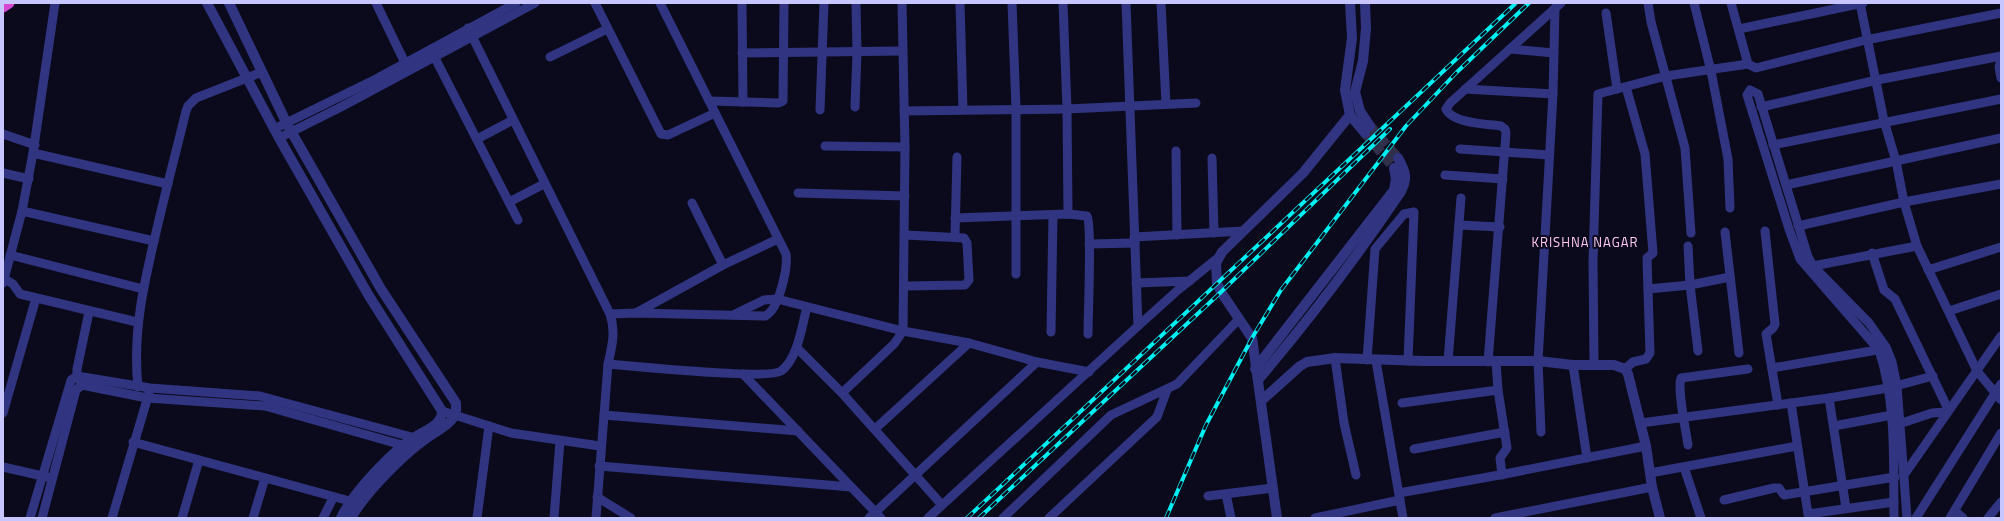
<svg xmlns="http://www.w3.org/2000/svg" width="2004" height="521" font-family="'Titillium Web',sans-serif">
  <style>
    .lines { fill: none; stroke-linecap: round; stroke-linejoin: round }
    .tertiary-tunnel { stroke: #31304a; stroke-width: 10; stroke-dasharray: 10 5; stroke-linecap: butt }
    .minor { stroke: #313581; stroke-width: 9 }
    .tertiary { stroke: #313581; stroke-width: 10 }
    .trunk { stroke: #d647d6; stroke-width: 11 }
    .rail-casing { stroke: #00eff1; stroke-width: 4 }
    .rail { stroke: #0b0a1d; stroke-width: 2.5; stroke-dasharray: 8; stroke-linecap: butt }
    .labels { text-anchor: middle; stroke-width: 4; stroke-linejoin: round; paint-order: stroke }
    .neighbourhood-label { font-size: 13px; letter-spacing: 1px; fill: #ffc8f0; stroke: #0b0a1d }
  </style>
  <rect width="100%" height="100%" fill="#0b0a1d"/>
  <g class="lines">
    <g class="tertiary-tunnel">
      <path d="M1370,126L1398,158"/>
      <path d="M1365,133L1394,168"/>
    </g>
    <g class="minor">
      <path d="M55,3L33,153L168,184"/>
      <path d="M376,3L407,67"/>
      <path d="M595,3L661,134L668,135L715,113"/>
      <path d="M742,3L743,102"/>
      <path d="M960,3L963,110"/>
      <path d="M1012,3L1016,109V274"/>
      <path d="M1063,3L1067,109L1068,214"/>
      <path d="M1126,3L1138,326"/>
      <path d="M1161,3L1166,104"/>
      <path d="M1648,3L1651,22L1685,148L1691,233"/>
      <path d="M1694,3L1711,71L1728,159L1730,208"/>
      <path d="M1731,3L1748,64L1756,68L1866,40L2001,13"/>
      <path d="M1860,3L1884,121L1896,161L1904,202L1917,246L1977,371L2001,400"/>
      <path d="M1606,13L1617,89"/>
      <path d="M468,28L610,314C616,332 612,346 608,364L596,518"/>
      <path d="M1739,29L1863,3"/>
      <path d="M1510,49L1554,53"/>
      <path d="M742,53L902,51"/>
      <path d="M434,56L518,220"/>
      <path d="M550,57L607,29"/>
      <path d="M2001,60L1999,67L2001,78"/>
      <path d="M1465,89L1553,94"/>
      <path d="M709,101L779,103L783,101L784,3"/>
      <path d="M855,107L857,52L856,3"/>
      <path d="M1761,107L1877,80L2001,56"/>
      <path d="M820,110L824,3"/>
      <path d="M904,111L1067,109L1196,103"/>
      <path d="M274,129L376,79L516,3"/>
      <path d="M3,134L35,145"/>
      <path d="M279,138L341,107L535,3"/>
      <path d="M477,139L513,120"/>
      <path d="M1773,145L2001,99"/>
      <path d="M825,146L905,147"/>
      <path d="M1460,149L1549,155"/>
      <path d="M1176,151L1177,235"/>
      <path d="M1212,158L1214,233"/>
      <path d="M3,173L29,179"/>
      <path d="M1445,175L1503,179"/>
      <path d="M1786,185L2001,138"/>
      <path d="M798,193L905,196"/>
      <path d="M509,202L544,184"/>
      <path d="M692,203L723,265"/>
      <path d="M22,211L154,241"/>
      <path d="M955,218L1068,214L1087,216C1092,224 1088,317 1088,334"/>
      <path d="M1459,225L1500,227"/>
      <path d="M1798,226L1904,202L2001,184"/>
      <path d="M1765,231L1775,324L1773,328L1766,334L1778,405"/>
      <path d="M1725,232L1739,353"/>
      <path d="M955,236L957,157"/>
      <path d="M1134,237L1244,231"/>
      <path d="M1089,244L1135,243"/>
      <path d="M1688,246L1690,285L1698,351"/>
      <path d="M1872,253L1884,290L1895,299L1948,409"/>
      <path d="M10,255L143,289"/>
      <path d="M1813,266L1917,246"/>
      <path d="M1928,270L2001,247"/>
      <path d="M3,278L13,284L20,294L137,322"/>
      <path d="M3,283L22,211L33,153"/>
      <path d="M1136,283L1190,281"/>
      <path d="M905,286L965,285L969,280L967,243L964,238L906,235"/>
      <path d="M1648,289L1690,285L1730,277"/>
      <path d="M1949,311L2001,294"/>
      <path d="M636,313L723,265L778,239"/>
      <path d="M610,314L636,313L765,316C779,310 788,268 786,254L660,3"/>
      <path d="M735,314L764,300L777,299L903,331L969,343L1037,362L1089,372"/>
      <path d="M1051,332L1053,215"/>
      <path d="M797,348L842,393L942,505"/>
      <path d="M1335,358L1344,423L1356,475"/>
      <path d="M1367,360L1375,249L1404,214L1414,212L1408,361"/>
      <path d="M1376,361L1403,518"/>
      <path d="M1448,361L1461,198"/>
      <path d="M1488,362L1506,133L1505,129L1501,126C1486,124 1452,123 1446,109L1450,103L1561,3"/>
      <path d="M1496,362L1498,390L1507,448L1500,458L1502,475"/>
      <path d="M608,364C632,366 769,380 781,371C798,359 802,325 807,307"/>
      <path d="M1594,364L1593,262L1598,94L1666,76L1748,64"/>
      <path d="M1573,365L1587,458"/>
      <path d="M1772,368L1883,349"/>
      <path d="M1625,369L1633,362L1646,359L1650,353L1647,258L1653,253L1645,154L1626,87"/>
      <path d="M743,374L881,518"/>
      <path d="M79,380L77,376V369L89,312"/>
      <path d="M138,387C132,330 145,279 158,224C167,186 177,148 186,111L188,106L196,98L262,72"/>
      <path d="M842,393L894,344L903,331L905,147L902,3"/>
      <path d="M1829,398L1846,508"/>
      <path d="M1402,403L1498,390"/>
      <path d="M1791,403L1808,514L1894,502"/>
      <path d="M442,411L511,433L600,446"/>
      <path d="M3,413L36,298"/>
      <path d="M604,415L798,431"/>
      <path d="M1641,423L1829,398L1888,388L1933,376"/>
      <path d="M1899,424L1932,413L1946,412"/>
      <path d="M1834,426L1892,415"/>
      <path d="M875,429L969,343"/>
      <path d="M1541,432L1538,361L1553,94L1555,8"/>
      <path d="M133,442L357,503"/>
      <path d="M1688,445C1686,431 1677,389 1681,378L1748,369"/>
      <path d="M1414,449L1505,432"/>
      <path d="M599,466L851,487"/>
      <path d="M3,467L47,477"/>
      <path d="M1684,467L1701,518"/>
      <path d="M1650,473L1797,446"/>
      <path d="M1904,475L2001,336"/>
      <path d="M1399,493L1505,474L1646,446"/>
      <path d="M1226,494L1231,518"/>
      <path d="M1208,496L1273,488"/>
      <path d="M597,497L631,518"/>
      <path d="M1724,500L1774,488H1779L1784,495L1895,477"/>
      <path d="M1955,511L1963,518"/>
      <path d="M30,518L70,384L71,380L77,376L150,388L260,396L419,439"/>
      <path d="M42,518L76,390L82,385L147,398L265,406L409,447"/>
      <path d="M112,518L149,393"/>
      <path d="M182,518L199,460"/>
      <path d="M253,518L265,478"/>
      <path d="M323,518L333,498"/>
      <path d="M477,518L489,426"/>
      <path d="M554,518L560,441"/>
      <path d="M869,518L1037,362"/>
      <path d="M928,518L1138,326L1178,290L1219,257"/>
      <path d="M1003,518L1111,415L1177,384L1239,319"/>
      <path d="M1049,518L1157,417L1167,390"/>
      <path d="M1315,518L1400,500"/>
      <path d="M1495,518L1652,487"/>
      <path d="M1894,518C1893,462 1897,405 1879,350L1800,259L1789,229L1747,95L1750,90L1758,94L1808,257L1813,266L1869,323L1886,347L1892,362L1897,386L1907,518"/>
      <path d="M1916,518L2001,384"/>
      <path d="M1950,518L2001,433"/>
      <path d="M1988,518L2001,502"/>
    </g>
    <g class="tertiary">
      <path d="M207,3L279,138L369,296L442,411C442,426 425,430 415,437C392,451 352,494 341,518"/>
      <path d="M229,3L287,124L381,289L456,403C456,409 457,414 453,418C447,427 433,433 424,440C401,457 365,493 351,518"/>
      <path d="M1350,3L1352,38L1345,90L1350,115L1365,133"/>
      <path d="M1365,3L1366,28L1363,61L1355,92L1360,111L1370,126"/>
      <path d="M1255,369L1394,190L1396,179L1394,168"/>
      <path d="M1258,380C1309,320 1356,258 1400,193C1408,179 1406,172 1398,158"/>
      <path d="M1261,401L1300,366L1307,362L1335,358L1424,361H1538L1573,365H1614L1625,369L1628,374L1646,446L1652,487L1660,518"/>
      <path d="M1277,518L1252,338L1221,292L1217,283L1216,263L1222,252L1303,173L1350,115"/>
    </g>
    <path class="trunk" d="M3,7L9,3"/>
    <defs>
      <g id="rail">
        <path d="M967,518L1516,3"/>
        <path d="M979,518L1221,292L1390,129"/>
        <path d="M1166,518L1206,425L1252,338L1281,290L1406,126L1456,73L1529,3"/>
      </g>
    </defs>
    <use href="#rail" class="rail-casing"/>
    <use href="#rail" class="rail"/>
  </g>
  <g class="labels">
    <g class="neighbourhood-label">
      <text x="1585" y="247">KRISHNA NAGAR</text>
    </g>
  </g>
  <rect width="2004" height="521" fill="none" stroke="#c8c6ff" stroke-width="8"/>
</svg>
